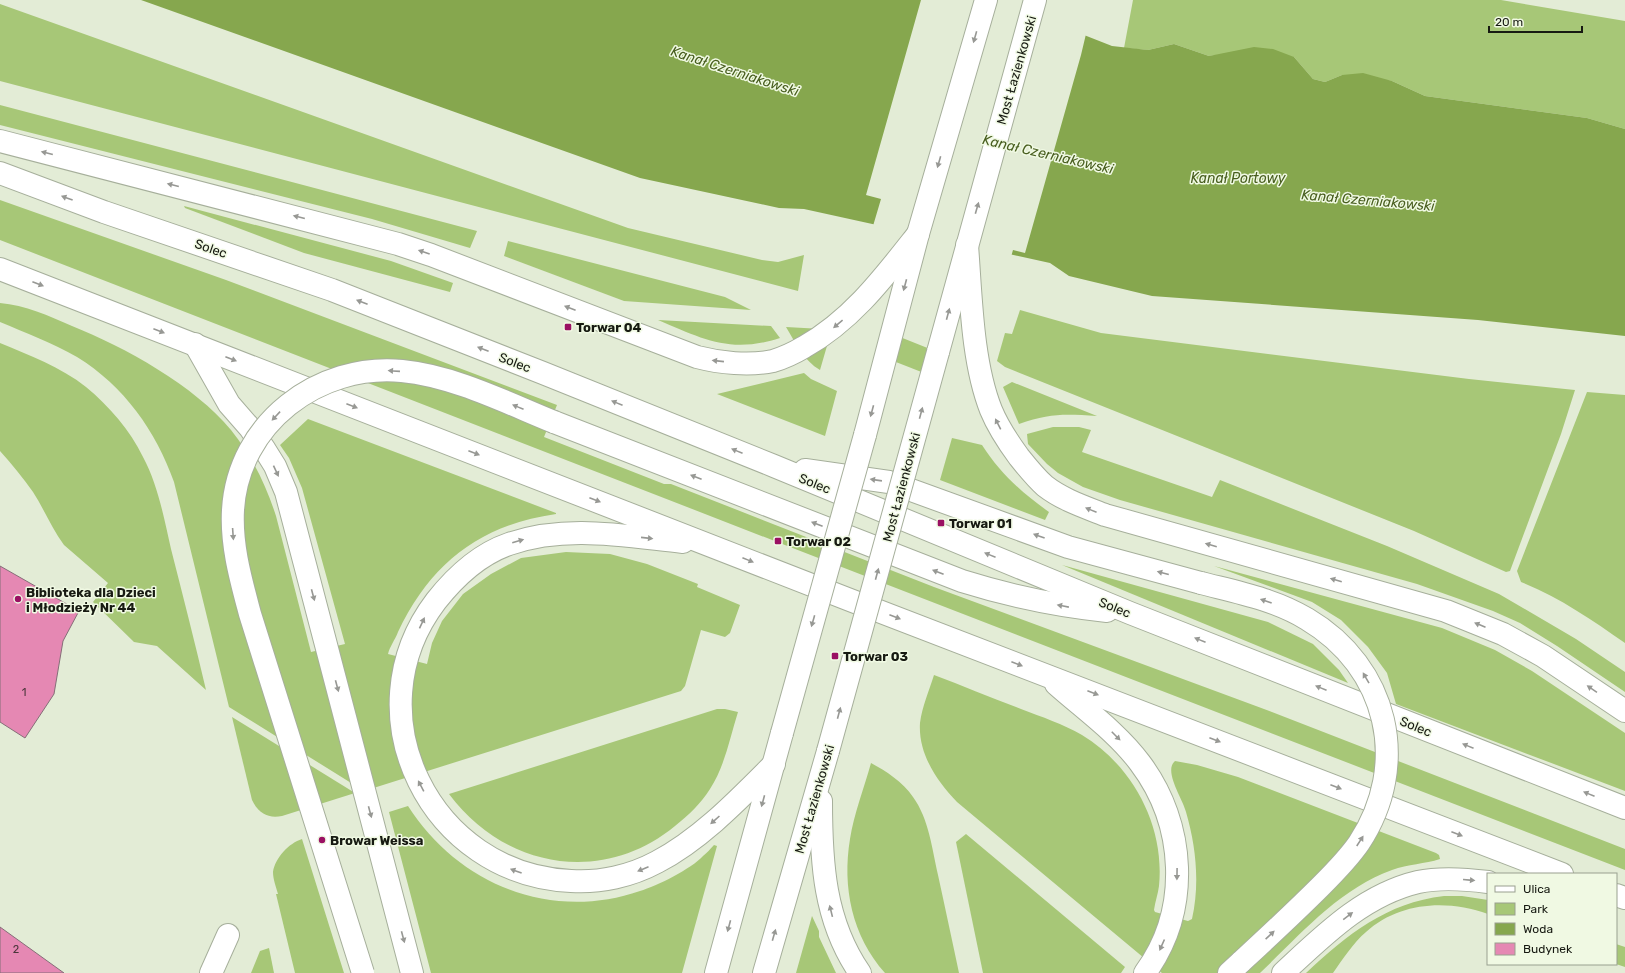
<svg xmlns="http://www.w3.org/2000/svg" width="1625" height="973" font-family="Rubik,sans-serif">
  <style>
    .green { fill: #a7c777 }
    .water { fill: #86a74e }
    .pier { fill: #e3ecd6 }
    .building { fill: #e588b3; stroke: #856f78 }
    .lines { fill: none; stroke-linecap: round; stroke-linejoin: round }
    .minor-casing { stroke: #a6af9b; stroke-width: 24 }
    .primary-casing { stroke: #a6af9b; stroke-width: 24 }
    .minor { stroke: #fff; stroke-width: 22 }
    .primary { stroke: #fff; stroke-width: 22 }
    .primary-bridge-casing { stroke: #a6af9b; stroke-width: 24; stroke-linecap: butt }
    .primary-bridge { stroke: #fff; stroke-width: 22 }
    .oneway { fill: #979894 }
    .poi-dot { fill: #9a1063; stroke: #f0f9e3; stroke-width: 1.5 }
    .labels { text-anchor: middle; stroke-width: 3; stroke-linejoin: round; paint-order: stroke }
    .number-label { font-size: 11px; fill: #4a363a }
    .street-label { font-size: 13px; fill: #171a12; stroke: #f0f9e3 }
    .poi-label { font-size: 13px; font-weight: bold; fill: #171a12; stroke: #f0f9e3; text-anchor: start }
    .water-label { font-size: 14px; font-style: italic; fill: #485e1f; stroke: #f0f9e3 }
  </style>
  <rect width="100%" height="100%" fill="#e3ecd6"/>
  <g class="green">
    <path d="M1133,0H1501L1625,21V129L1587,118L1425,96L1392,81L1342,75L1325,82L1313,79L1294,57L1225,54L1209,56L1174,44L1148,50L1124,48Z"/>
    <path d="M0,4L628,228L762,260L778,262L804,255L798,291L0,81Z"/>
    <path d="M0,105L477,231L470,248L372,219L0,125Z"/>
    <path d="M0,200L226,280L557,405L544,437L664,484H671L934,587L1264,709L1625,849V870L790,547L0,240Z"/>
    <path d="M184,206L391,261L453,283L450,292L304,253L185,208Z"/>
    <path d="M508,241L725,297L751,310L624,301L504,256Z"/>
    <path d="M0,303C25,305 49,316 72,326C125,347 195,386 231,430C252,456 266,485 276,516L311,652L345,644L302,488L289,458L280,445L308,419L556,513V514C480,525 431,563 398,632C395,640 390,646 388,654L427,664L432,643L442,621L463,594L491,574L521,558L566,552L610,554L647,564L698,584L697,587L740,605L730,633L725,637L701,630L685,686L681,691L364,791L229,707L174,482C156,431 124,386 77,357C53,343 26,333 0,322Z"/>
    <path d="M1020,310L1101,333L1469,379L1575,390L1561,434L1510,571L1506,572L1414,531L1005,367L997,361L1005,333L1012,334Z"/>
    <path d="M658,320L771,326L780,338C730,354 703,339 658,320Z"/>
    <path d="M786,327L822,329L829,339L820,370C804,361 795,342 786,327Z"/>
    <path d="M885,331L930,349L924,373L878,355Z"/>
    <path d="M0,343C29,355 61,367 86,387C109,406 130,430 143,457C158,485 164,518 171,549C183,596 195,643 206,690L157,646L134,642L93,602L108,583L64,545C52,529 44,509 33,492C23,478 12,464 0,451Z"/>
    <path d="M804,373L811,379L837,391L825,436L717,394Z"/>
    <path d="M1012,382L1097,416C1065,414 1050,413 1019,424L1003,387Z"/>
    <path d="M1587,392L1625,395V643C1592,620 1559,597 1521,582L1517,571Z"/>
    <path d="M1053,427H1079L1091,430L1082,452L1212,497L1220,480L1387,546L1499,594L1576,639L1625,672V692L1557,646L1520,623L1493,611L1417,584L1120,500L1083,487L1058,473L1047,464L1028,444L1027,434Z"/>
    <path d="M952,438L982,445C1000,473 1022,493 1049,512L1045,520L940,480Z"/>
    <path d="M1062,565L1268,622L1313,644L1339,670L1348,683Z"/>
    <path d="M1214,566L1442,628L1495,650L1532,671L1625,733V791L1396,704L1387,673L1368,647L1341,620L1312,602Z"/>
    <path d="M934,675C963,686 992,698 1021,709C1042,717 1063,724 1082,735C1133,766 1165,826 1159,886C1158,894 1155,902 1154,910L1155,912L1188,921L1192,919C1200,884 1196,846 1186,812C1183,799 1163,771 1175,761L1197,765L1238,777L1436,853L1439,855L1440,859C1425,864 1408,864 1392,870C1339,889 1300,935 1260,973H1162L957,802C937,781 918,754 920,723C922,707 929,691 934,675Z"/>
    <path d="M717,709H725L738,712C730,737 725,766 710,789C701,803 689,815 675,826C602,886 504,868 449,794Z"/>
    <path d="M232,717L355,793L282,816C268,819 258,813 252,800Z"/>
    <path d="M871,763C886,771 903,782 913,797C929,819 932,849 938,875C945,907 952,940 959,973H885C852,936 842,887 850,839C854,814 864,788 871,763Z"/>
    <path d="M408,806C458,884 550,922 640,891C657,886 691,869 703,856C707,853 710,849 714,845L717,846L682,973H431L389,812Z"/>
    <path d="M966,834L1125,967L1121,973H983L956,842Z"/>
    <path d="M302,839L344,973H295L276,894H278C276,887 273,879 273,872C275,858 289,843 302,839Z"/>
    <path d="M1444,896H1462L1488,900V914C1447,899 1399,902 1366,932C1354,942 1342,960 1333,973H1306C1348,934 1386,903 1444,896Z"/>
    <path d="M812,916L819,931V937L836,973H796Z"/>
    <path d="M1616,944L1625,947V967L1616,964Z"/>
    <path d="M269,948L274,973H251L260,951Z"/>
  </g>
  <path class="water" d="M141,0H995L1112,46L1148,50L1174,44L1209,56L1254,47L1273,49L1294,57L1313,79L1325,82L1342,75L1363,73L1392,81L1425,96L1587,118L1625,129V336L1478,320L1152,296L1069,276L1050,263L804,209L779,208L640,178Z"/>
  <path class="pier" d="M921,0H1000L1086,34L1081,55L1025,253L1013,250L1011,257L873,226L881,199L866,195Z"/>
  <g class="building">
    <path d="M0,566L79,611L63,641L54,694L25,738L0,722Z"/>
    <path d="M0,927L64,973H0Z"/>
  </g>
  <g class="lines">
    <defs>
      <path id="minor" d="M211,973L228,935"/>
      <g id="primary">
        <path d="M0,141L398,244L431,255L697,357C720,363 749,366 773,361C783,358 794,353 804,347C852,320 884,277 918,234"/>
        <path d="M0,173L104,212L332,290L543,373L774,466L1130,613L1625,808"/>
        <path d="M967,245C971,297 972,362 991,410C998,427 1008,442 1019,457C1027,467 1036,478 1045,486C1063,500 1085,507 1105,515L1446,611L1503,634L1543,656L1625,711"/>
        <path d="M0,269L850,600L1562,874"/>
        <path d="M195,344L229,404L250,428L265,450L275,466L286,492L412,973"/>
        <path d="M938,352L1035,0"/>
        <path d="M554,422L962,581C1010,596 1057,606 1107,611"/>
        <path d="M865,435L918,234L986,0"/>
        <path d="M805,470L889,482L1068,547L1201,583"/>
        <path d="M683,542C625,536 566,524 509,544C480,554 455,577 436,601C350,714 431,875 571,881C600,883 631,876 657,862C701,839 739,799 774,764"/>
        <path d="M1056,684C1084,709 1117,732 1140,763C1186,824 1191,910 1145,973"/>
        <path d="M821,801C821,862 824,921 860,973"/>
        <path d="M1616,895L1625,898"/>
        <path d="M716,973L782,733"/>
        <path d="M764,973L828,751"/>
        <path d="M1229,973L1242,961"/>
        <path d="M1283,973C1323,936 1363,895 1418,882C1441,877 1465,879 1488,882"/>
      </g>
    </defs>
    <use href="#minor" class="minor-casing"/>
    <use href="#primary" class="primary-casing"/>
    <use href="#minor" class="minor"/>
    <use href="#primary" class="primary"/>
    <defs>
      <g id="primary-bridge">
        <path d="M1201,583C1236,592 1274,599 1307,619C1388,667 1411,764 1359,843C1348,859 1334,873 1321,886C1295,912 1268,937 1242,961"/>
        <path d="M782,733L865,435"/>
        <path d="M828,751L938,352"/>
        <path d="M363,973L250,614C241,580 231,546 233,510C238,423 319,363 402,371C454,376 507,403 554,422"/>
      </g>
    </defs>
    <use href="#primary-bridge" class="primary-bridge-casing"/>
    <use href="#primary-bridge" class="primary-bridge"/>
  </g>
  <defs><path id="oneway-solid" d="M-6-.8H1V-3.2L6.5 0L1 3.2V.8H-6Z"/></defs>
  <g class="oneway">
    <use href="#oneway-solid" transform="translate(975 37) rotate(106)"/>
    <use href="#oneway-solid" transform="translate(47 153) rotate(-166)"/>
    <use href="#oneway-solid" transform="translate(939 162) rotate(106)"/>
    <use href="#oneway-solid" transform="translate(173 185) rotate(-166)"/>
    <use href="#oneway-solid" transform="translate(67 198) rotate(-160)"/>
    <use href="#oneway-solid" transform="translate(977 208) rotate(-74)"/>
    <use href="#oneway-solid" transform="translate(299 217) rotate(-166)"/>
    <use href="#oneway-solid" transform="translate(424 252) rotate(-161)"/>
    <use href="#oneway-solid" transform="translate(38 284) rotate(21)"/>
    <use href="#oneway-solid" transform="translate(905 285) rotate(105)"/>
    <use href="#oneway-solid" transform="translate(362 302) rotate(-159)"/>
    <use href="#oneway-solid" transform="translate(570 308) rotate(-159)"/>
    <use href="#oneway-solid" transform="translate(948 314) rotate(-75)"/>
    <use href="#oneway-solid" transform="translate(838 324) rotate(140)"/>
    <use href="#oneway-solid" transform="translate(159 331) rotate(21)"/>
    <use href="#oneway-solid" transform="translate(483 349) rotate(-159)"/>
    <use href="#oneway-solid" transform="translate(231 359) rotate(21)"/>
    <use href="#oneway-solid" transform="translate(718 361) rotate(-174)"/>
    <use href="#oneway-solid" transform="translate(394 371) rotate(-176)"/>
    <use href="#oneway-solid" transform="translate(617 403) rotate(-158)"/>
    <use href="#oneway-solid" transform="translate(352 406) rotate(21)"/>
    <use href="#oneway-solid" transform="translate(518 407) rotate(-158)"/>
    <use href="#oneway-solid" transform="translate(872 411) rotate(105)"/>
    <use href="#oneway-solid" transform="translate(921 413) rotate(-75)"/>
    <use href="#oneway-solid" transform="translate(276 416) rotate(133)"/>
    <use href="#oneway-solid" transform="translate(998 424) rotate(-117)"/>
    <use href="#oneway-solid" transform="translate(737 451) rotate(-158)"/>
    <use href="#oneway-solid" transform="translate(474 453) rotate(21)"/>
    <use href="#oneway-solid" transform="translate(276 471) rotate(65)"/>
    <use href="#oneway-solid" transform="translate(696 477) rotate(-159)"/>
    <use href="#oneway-solid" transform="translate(876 480) rotate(-172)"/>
    <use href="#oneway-solid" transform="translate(595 500) rotate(21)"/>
    <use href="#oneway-solid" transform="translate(1091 510) rotate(-158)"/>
    <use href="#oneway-solid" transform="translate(817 524) rotate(-159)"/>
    <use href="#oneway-solid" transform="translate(233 534) rotate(86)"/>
    <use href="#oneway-solid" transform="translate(1039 536) rotate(-160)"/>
    <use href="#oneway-solid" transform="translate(647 538) rotate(6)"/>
    <use href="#oneway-solid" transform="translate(518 541) rotate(-16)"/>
    <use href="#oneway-solid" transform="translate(1211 545) rotate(-164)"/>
    <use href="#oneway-solid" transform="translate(990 555) rotate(-158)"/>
    <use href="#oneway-solid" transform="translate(748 560) rotate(22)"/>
    <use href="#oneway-solid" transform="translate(938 572) rotate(-159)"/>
    <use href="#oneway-solid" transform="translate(1163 573) rotate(-165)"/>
    <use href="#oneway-solid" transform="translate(877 574) rotate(-75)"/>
    <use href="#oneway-solid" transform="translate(1336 580) rotate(-164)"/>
    <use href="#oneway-solid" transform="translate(313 595) rotate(75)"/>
    <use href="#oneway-solid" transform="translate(1266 601) rotate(-161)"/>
    <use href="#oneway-solid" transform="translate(1063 606) rotate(-169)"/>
    <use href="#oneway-solid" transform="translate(895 617) rotate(21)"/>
    <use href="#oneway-solid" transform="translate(813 621) rotate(106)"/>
    <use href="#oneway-solid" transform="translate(422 623) rotate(-65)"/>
    <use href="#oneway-solid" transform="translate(1480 625) rotate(-157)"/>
    <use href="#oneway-solid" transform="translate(1200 640) rotate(-158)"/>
    <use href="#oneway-solid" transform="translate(1017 664) rotate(21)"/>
    <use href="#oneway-solid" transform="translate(1366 678) rotate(-120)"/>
    <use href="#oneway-solid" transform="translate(337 686) rotate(75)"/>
    <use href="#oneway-solid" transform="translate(1321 688) rotate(-158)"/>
    <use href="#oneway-solid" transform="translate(1592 689) rotate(-146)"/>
    <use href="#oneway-solid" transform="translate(1093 693) rotate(21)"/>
    <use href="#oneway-solid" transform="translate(839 713) rotate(-75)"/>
    <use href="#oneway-solid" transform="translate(1116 736) rotate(45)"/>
    <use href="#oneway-solid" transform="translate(1215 740) rotate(21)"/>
    <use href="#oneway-solid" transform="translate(1468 746) rotate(-158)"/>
    <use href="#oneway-solid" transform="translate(421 786) rotate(-118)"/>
    <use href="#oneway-solid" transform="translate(1336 787) rotate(21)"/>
    <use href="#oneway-solid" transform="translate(1589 794) rotate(-158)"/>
    <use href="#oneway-solid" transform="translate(763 801) rotate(105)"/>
    <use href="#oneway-solid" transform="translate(370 812) rotate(75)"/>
    <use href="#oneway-solid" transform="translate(715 820) rotate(138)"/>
    <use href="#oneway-solid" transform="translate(1457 834) rotate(21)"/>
    <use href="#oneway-solid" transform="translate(1360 841) rotate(-57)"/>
    <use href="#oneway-solid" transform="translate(643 869) rotate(157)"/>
    <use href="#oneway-solid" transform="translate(516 871) rotate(-160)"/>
    <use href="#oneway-solid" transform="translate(1177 874) rotate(91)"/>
    <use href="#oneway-solid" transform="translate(1469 880) rotate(5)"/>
    <use href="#oneway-solid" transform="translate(831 911) rotate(-104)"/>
    <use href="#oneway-solid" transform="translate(1348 916) rotate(-37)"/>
    <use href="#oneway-solid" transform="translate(729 926) rotate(105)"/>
    <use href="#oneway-solid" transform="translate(774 935) rotate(-74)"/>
    <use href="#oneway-solid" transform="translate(1270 935) rotate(-43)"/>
    <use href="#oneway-solid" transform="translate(403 937) rotate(75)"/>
    <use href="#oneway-solid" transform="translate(1162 945) rotate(114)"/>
  </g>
  <g class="poi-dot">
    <rect x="564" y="323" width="8" height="8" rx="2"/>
    <rect x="937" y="519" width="8" height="8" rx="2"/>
    <rect x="774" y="537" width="8" height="8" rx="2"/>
    <circle cx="18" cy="599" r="4"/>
    <rect x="831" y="652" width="8" height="8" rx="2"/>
    <circle cx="322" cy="840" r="4"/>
  </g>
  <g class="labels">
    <g class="number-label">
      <text x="24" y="696">1</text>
      <text x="16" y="953">2</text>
    </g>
    <g class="street-label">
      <text transform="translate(1016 70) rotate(-74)" y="5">Most Łazienkowski</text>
      <text transform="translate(211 248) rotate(19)" y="5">Solec</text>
      <text transform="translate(515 362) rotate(21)" y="5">Solec</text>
      <text transform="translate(815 483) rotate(22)" y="5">Solec</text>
      <text transform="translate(901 487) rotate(-75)" y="5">Most Łazienkowski</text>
      <text transform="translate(1115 607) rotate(22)" y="5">Solec</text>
      <text transform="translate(1416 726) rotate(22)" y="5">Solec</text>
      <text transform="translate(814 799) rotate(-74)" y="5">Most Łazienkowski</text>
    </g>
    <g class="poi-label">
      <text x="576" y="332">Torwar 04</text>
      <text x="949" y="528">Torwar 01</text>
      <text x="786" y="546">Torwar 02</text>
      <text x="26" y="597">Biblioteka dla Dzieci<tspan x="26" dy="15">i Młodzieży Nr 44</tspan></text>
      <text x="843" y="661">Torwar 03</text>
      <text x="330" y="845">Browar Weissa</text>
    </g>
    <g class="water-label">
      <text transform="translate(735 71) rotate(18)" y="5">Kanał Czerniakowski</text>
      <text transform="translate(1048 154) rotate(13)" y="5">Kanał Czerniakowski</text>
      <text x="1238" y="183">Kanał Portowy</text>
      <text transform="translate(1368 200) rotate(5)" y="5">Kanał Czerniakowski</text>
    </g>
  </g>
  <rect x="1487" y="873" width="130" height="92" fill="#f0f9e3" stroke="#99a08f"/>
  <rect x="1495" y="886" width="20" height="6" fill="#ffffff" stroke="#99a08f"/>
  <text x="1523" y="893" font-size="12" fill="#171a12">Ulica</text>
  <rect x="1495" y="903" width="20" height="12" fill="#a7c777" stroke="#99a08f"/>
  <text x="1523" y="913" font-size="12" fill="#171a12">Park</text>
  <rect x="1495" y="923" width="20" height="12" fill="#86a74e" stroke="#99a08f"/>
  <text x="1523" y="933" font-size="12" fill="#171a12">Woda</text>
  <rect x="1495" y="943" width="20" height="12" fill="#e588b3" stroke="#99a08f"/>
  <text x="1523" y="953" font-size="12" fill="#171a12">Budynek</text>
  <path d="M1489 26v6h93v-6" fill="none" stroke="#171a12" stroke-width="2"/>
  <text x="1495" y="26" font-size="12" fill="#171a12" stroke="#f0f9e3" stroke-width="3" paint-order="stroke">20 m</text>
</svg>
